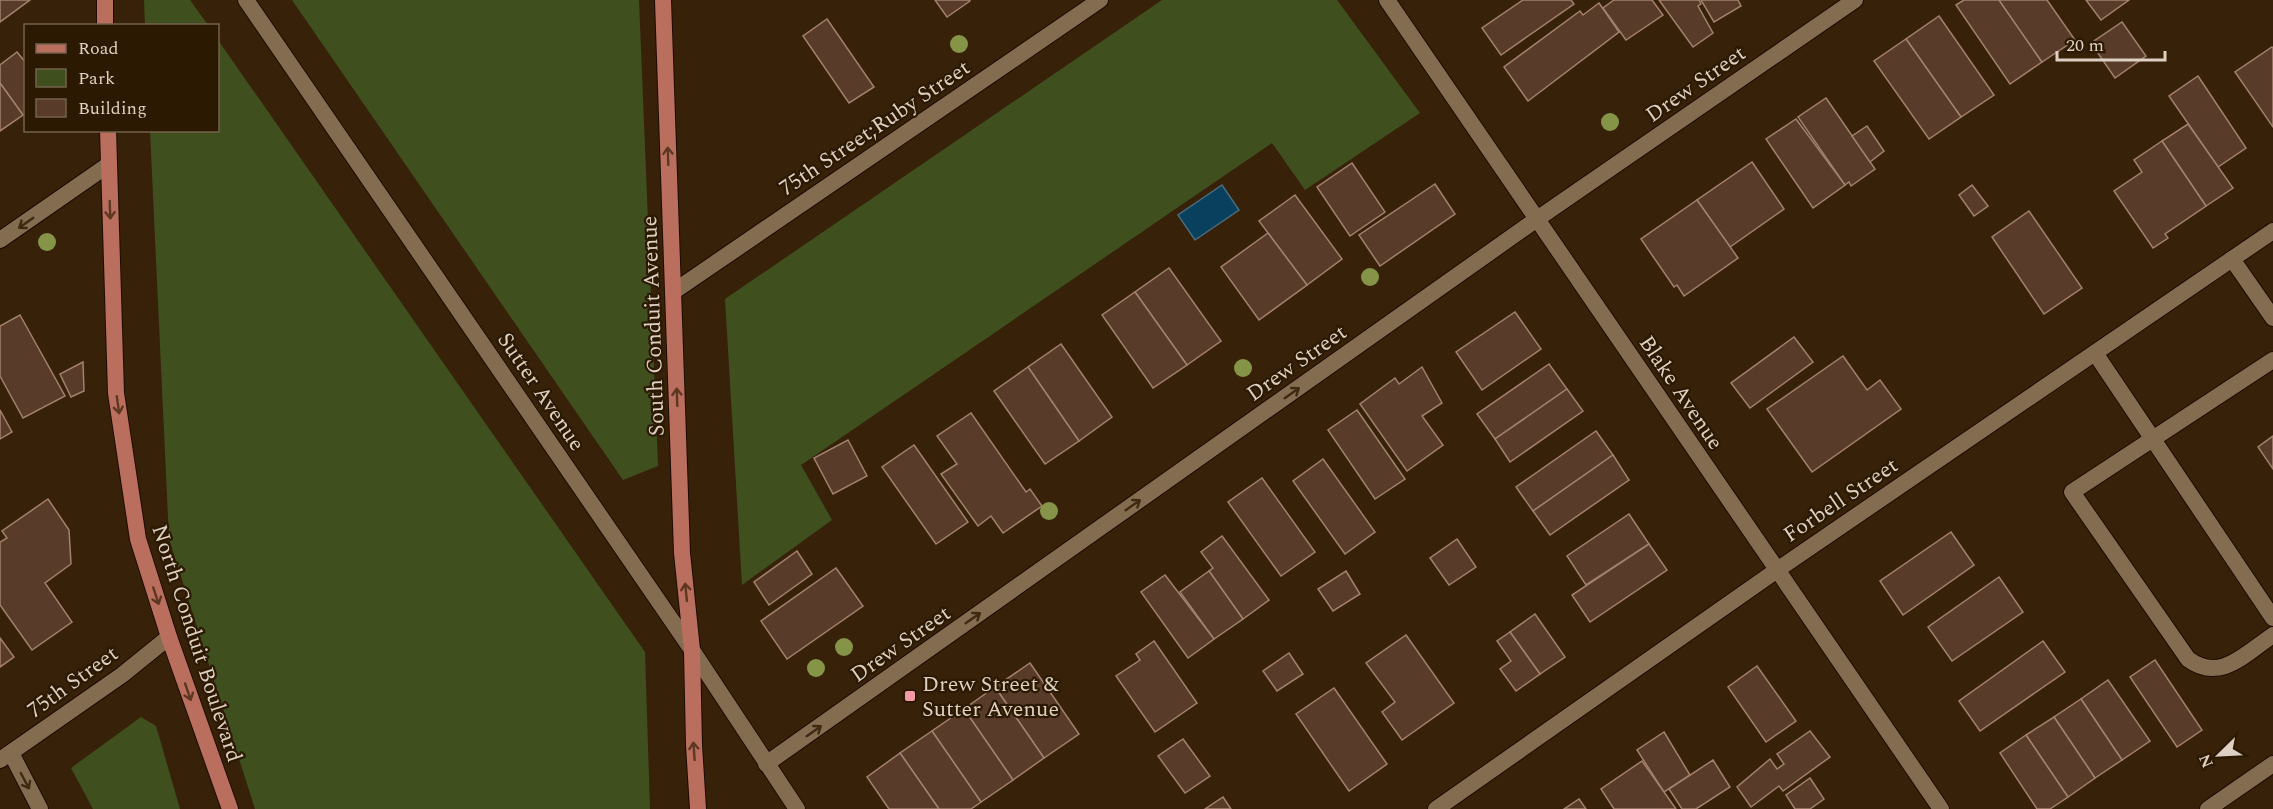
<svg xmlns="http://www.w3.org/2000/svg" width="2273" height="809" font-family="Spectral,serif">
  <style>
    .green { fill: #3f4f1e }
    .water { fill: #09405e; stroke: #496b7c; stroke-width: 1.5 }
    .building { fill: #583b29; stroke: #a2816e; stroke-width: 1.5 }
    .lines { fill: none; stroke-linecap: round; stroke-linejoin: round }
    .service-casing { stroke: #1d0b00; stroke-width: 18 }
    .minor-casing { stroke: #1d0b00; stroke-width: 18 }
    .tertiary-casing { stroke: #1d0b00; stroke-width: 18 }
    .primary-casing { stroke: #1d0b00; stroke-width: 18 }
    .service { stroke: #846c51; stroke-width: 16 }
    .minor { stroke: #846c51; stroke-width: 16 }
    .tertiary { stroke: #846c51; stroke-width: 16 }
    .primary { stroke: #ba6e5e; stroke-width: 16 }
    .tree { fill: #869447 }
    .oneway { stroke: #5e3722 }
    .oneway2 { stroke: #3e2a11 }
    .poi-dot { fill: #f49aa6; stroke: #2c1901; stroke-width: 2 }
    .labels { text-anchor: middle; stroke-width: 4.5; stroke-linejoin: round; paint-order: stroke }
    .street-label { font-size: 22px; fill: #ded0c2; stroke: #2c1901 }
    .poi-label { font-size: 22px; fill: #ded0c2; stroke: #2c1901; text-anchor: start }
  </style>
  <rect width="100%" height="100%" fill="#372209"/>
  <g class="green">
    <path d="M144,0H190L208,25H145Z"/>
    <path d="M292,0H639L658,466L623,480Z"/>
    <path d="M1162,0H1337L1420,113L1305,190L1272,143L801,465L832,520L742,585L725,299Z"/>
    <path d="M218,40L645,652L650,809H255L169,539L150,131L218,130Z"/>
    <path d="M141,717L156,726L180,809H93L71,768Z"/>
  </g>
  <path class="water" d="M1222,185L1239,210L1195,240L1178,215Z"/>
  <g class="building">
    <path d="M0,0H30L0,22Z"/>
    <path d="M935,0H969L970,1L947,17Z"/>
    <path d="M1523,0H1571L1574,4L1501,55L1482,28Z"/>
    <path d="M1614,0H1652L1663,15L1626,40L1603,8Z"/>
    <path d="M1659,0H1699L1701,4L1698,6L1713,33L1693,47Z"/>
    <path d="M1701,0H1738L1741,6L1714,22Z"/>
    <path d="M1964,0H1999L2042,62L2010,84L1956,5Z"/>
    <path d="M1999,0H2047L2075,40L2042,62Z"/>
    <path d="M2086,0H2129L2101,20Z"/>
    <path d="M1599,3L1619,32L1528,101L1504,67L1580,11L1583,15Z"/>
    <path d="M1939,16L1994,95L1961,117L1906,39Z"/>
    <path d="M827,19L874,87L849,103L803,36Z"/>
    <path d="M2122,22L2146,56L2115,78L2091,43Z"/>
    <path d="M1906,39L1961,117L1929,139L1874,61Z"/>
    <path d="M2272,47L2273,48V127L2235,72Z"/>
    <path d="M17,52L26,63V113L23,115L0,83V65Z"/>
    <path d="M2198,76L2246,148L2218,167L2169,96Z"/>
    <path d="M0,83L23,115L0,131Z"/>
    <path d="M1826,98L1875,169L1851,186L1849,182L1845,185L1798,117Z"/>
    <path d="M1796,119L1845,185L1813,208L1766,139Z"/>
    <path d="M2188,124L2233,188L2206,206L2162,141Z"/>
    <path d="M1867,126L1884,151L1870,162L1852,136Z"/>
    <path d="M2162,141L2206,206L2165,234L2168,238L2153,248L2114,191L2142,172L2134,160Z"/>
    <path d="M1752,162L1784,209L1730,247L1697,200Z"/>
    <path d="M1352,163L1385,212L1350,236L1317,187Z"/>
    <path d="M1435,184L1455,214L1380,266L1359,235Z"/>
    <path d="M1972,185L1988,206L1974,216L1959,195Z"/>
    <path d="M1295,195L1342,259L1307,285L1259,221Z"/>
    <path d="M1697,200L1738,258L1684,296L1677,285L1674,287L1641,239Z"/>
    <path d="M2029,211L2082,288L2044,314L1992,237Z"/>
    <path d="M1268,233L1307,285L1259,320L1221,267Z"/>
    <path d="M1169,268L1221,341L1187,365L1135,292Z"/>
    <path d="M1135,292L1187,365L1153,388L1102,315Z"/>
    <path d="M1515,312L1541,349L1482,390L1456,352Z"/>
    <path d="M20,315L65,396L23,418L0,376V326Z"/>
    <path d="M1794,337L1813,362L1750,408L1731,383Z"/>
    <path d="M1061,344L1112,417L1079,441L1028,367Z"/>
    <path d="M1843,356L1867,390L1880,380L1901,409L1812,472L1767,409Z"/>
    <path d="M83,362L84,391L71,397L60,374Z"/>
    <path d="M1549,364L1567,389L1495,439L1477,414Z"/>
    <path d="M1028,367L1079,441L1045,464L994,391Z"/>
    <path d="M1422,367L1442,403L1422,416L1443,445L1407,471L1360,404L1395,378L1399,384Z"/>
    <path d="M1567,389L1583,411L1510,462L1495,439Z"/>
    <path d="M0,410L12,432L0,439Z"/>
    <path d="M1357,410L1405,479L1375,499L1328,430Z"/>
    <path d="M971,413L1026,492L1030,489L1042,506L1003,533L991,516L978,526L941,474L957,464L937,436Z"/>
    <path d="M1596,431L1613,455L1533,511L1516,487Z"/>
    <path d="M2273,436V469L2258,447Z"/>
    <path d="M848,440L867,476L833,494L814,458Z"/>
    <path d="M914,445L968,522L936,544L882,467Z"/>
    <path d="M1613,455L1629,480L1550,535L1533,511Z"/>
    <path d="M1323,459L1375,532L1345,554L1293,481Z"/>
    <path d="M1262,478L1315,552L1281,576L1228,502Z"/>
    <path d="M48,499L69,530L71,564L45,583L72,622L32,650L0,605V542L7,538L2,531Z"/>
    <path d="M1629,514L1649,544L1586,585L1567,556Z"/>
    <path d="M1951,532L1974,565L1903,615L1880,581Z"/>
    <path d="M1222,536L1269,600L1243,619L1209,571L1213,568L1201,552Z"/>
    <path d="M1457,539L1476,567L1449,585L1430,558Z"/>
    <path d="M1649,544L1667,570L1590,622L1572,595Z"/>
    <path d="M797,551L812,574L769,605L754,582Z"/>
    <path d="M836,568L863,606L787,659L761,621Z"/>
    <path d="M1209,571L1243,619L1214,639L1180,592Z"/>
    <path d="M1346,571L1360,594L1333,611L1318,589Z"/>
    <path d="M1165,575L1214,639L1188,658L1141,592Z"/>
    <path d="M1999,577L2023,612L1952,661L1928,627Z"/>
    <path d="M1535,614L1565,657L1540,674L1510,632Z"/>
    <path d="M1510,632L1540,674L1516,691L1500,669L1511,661L1497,641Z"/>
    <path d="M1406,635L1454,703L1402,740L1382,712L1395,702L1366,663Z"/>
    <path d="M0,638L14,657L0,667Z"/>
    <path d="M1154,641L1197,703L1155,732L1116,676L1140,660L1136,654Z"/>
    <path d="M2043,641L2065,672L1980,731L1959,701Z"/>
    <path d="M1289,653L1303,674L1277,691L1263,671Z"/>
    <path d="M2155,660L2202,730L2177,747L2130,677Z"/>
    <path d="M1030,663L1079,734L1044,758L995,687Z"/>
    <path d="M1757,666L1796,721L1766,742L1728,687Z"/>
    <path d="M2108,680L2150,741L2122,760L2081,699Z"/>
    <path d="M995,687L1044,758L1013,780L964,709Z"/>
    <path d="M1334,688L1387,764L1349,791L1296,714Z"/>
    <path d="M2081,699L2122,760L2095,778L2054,717Z"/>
    <path d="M964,709L1013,780L981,802L932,731Z"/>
    <path d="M2054,717L2095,778L2068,797L2026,735Z"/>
    <path d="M932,731L981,802L971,809H939L900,753Z"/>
    <path d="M1810,731L1830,757L1783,791L1779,786L1751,807L1737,787L1770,759L1777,769L1784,764L1777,754Z"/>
    <path d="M1664,732L1690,775L1664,792L1637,750Z"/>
    <path d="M2026,735L2068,797L2050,809H2037L2000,753Z"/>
    <path d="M1183,739L1210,776L1185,793L1158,756Z"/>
    <path d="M900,753L939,809H889L867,777Z"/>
    <path d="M1713,760L1730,787L1696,809H1682L1669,789Z"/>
    <path d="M1642,761L1664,792L1676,809H1614L1601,789Z"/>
    <path d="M1810,778L1824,799L1810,809H1795L1786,795Z"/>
    <path d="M1223,797L1231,809H1205Z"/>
    <path d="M1579,799L1586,809H1564Z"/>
  </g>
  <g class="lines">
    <defs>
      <g id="service">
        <path d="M2232,259L2273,318"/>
        <path d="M2095,353L2273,618"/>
        <path d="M2273,360L2072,492L2188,659C2220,683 2245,654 2273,635"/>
      </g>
      <g id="minor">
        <path d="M1387,0L1941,809"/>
        <path d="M0,240L108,165"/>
        <path d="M673,292L1100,0"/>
        <path d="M11,753L40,809"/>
        <path d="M0,760L122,675L169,637"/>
        <path d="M766,764L1537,219L1855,0"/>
        <path d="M1436,809L1777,570L2273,231"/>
        <path d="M2208,809L2273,764"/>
      </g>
      <path id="tertiary" d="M246,0L692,650L797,809"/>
      <g id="primary">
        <path d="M105,0V26"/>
        <path d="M663,0L682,553L692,650L694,745L698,809"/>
        <path d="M108,130L116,393L138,539L169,637L230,809"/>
      </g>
    </defs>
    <use href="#service" class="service-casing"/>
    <use href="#minor" class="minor-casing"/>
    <use href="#tertiary" class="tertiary-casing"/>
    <use href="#primary" class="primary-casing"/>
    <use href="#service" class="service"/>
    <use href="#minor" class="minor"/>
    <use href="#tertiary" class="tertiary"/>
    <use href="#primary" class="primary"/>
  </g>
  <g class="tree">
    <circle cx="959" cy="44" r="9"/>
    <circle cx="1610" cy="122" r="9"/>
    <circle cx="47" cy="242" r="9"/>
    <circle cx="1370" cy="277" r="9"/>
    <circle cx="1243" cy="368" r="9"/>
    <circle cx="1049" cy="511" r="9"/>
    <circle cx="844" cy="647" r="9"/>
    <circle cx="816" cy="668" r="9"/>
  </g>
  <defs><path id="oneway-shaft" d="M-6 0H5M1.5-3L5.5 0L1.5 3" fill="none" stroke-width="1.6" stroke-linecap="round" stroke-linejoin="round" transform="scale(1.5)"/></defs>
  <g class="oneway">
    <use href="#oneway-shaft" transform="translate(668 156) rotate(-92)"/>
    <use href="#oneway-shaft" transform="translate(110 210) rotate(88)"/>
    <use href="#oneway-shaft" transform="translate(677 397) rotate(-92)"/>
    <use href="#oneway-shaft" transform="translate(118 405) rotate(82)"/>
    <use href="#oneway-shaft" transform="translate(686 592) rotate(-96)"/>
    <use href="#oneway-shaft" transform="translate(156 596) rotate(72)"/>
    <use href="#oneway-shaft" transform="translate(188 692) rotate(71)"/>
    <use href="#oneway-shaft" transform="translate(694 751) rotate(-94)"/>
  </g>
  <g class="oneway2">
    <use href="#oneway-shaft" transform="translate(26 223) rotate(145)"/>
    <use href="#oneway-shaft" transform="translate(1292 393) rotate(-35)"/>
    <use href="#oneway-shaft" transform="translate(1133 505) rotate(-35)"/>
    <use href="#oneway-shaft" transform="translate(973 618) rotate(-35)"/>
    <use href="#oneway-shaft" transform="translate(814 731) rotate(-35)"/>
    <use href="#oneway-shaft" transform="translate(25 781) rotate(62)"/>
  </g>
  <rect class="poi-dot" x="904" y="690" width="12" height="12" rx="3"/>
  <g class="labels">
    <g class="street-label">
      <text transform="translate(1695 83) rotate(-35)" y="8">Drew Street</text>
      <text transform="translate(874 127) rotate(-34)" y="8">75th Street;Ruby Street</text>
      <text transform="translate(652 326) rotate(-92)" y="8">South Conduit Avenue</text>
      <text transform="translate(1296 362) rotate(-35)" y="8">Drew Street</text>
      <text transform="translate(542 391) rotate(56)" y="8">Sutter Avenue</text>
      <text transform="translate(1682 392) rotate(56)" y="8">Blake Avenue</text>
      <text transform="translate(1840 499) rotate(-34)" y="8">Forbell Street</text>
      <text transform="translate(198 643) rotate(72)" y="8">North Conduit Boulevard</text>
      <text transform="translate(900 643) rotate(-35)" y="8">Drew Street</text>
      <text transform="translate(72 681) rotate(-36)" y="8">75th Street</text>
    </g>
    <g class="poi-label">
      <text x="922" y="691">Drew Street &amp;<tspan x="922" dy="25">Sutter Avenue</tspan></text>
    </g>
  </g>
  <rect x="24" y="24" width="195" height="108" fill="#2c1901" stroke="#73624e" stroke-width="1.5"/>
  <rect x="36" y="44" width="30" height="9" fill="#ba6e5e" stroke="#73624e" stroke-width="1.5"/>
  <text x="78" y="54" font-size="18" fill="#ded0c2">Road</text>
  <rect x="36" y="69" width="30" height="18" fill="#3f4f1e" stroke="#73624e" stroke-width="1.5"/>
  <text x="78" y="84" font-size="18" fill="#ded0c2">Park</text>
  <rect x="36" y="99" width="30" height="18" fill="#583b29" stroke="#73624e" stroke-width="1.5"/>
  <text x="78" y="114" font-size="18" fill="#ded0c2">Building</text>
  <g transform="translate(2219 755) rotate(246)" stroke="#2c1901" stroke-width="4.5" paint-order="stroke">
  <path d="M0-4.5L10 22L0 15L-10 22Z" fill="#ded0c2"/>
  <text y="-9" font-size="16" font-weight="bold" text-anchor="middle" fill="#ded0c2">N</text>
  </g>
  <path d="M2057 51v9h108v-9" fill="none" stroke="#ded0c2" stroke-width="3"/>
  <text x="2066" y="51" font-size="18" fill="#ded0c2" stroke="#2c1901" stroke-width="4.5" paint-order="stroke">20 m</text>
</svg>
